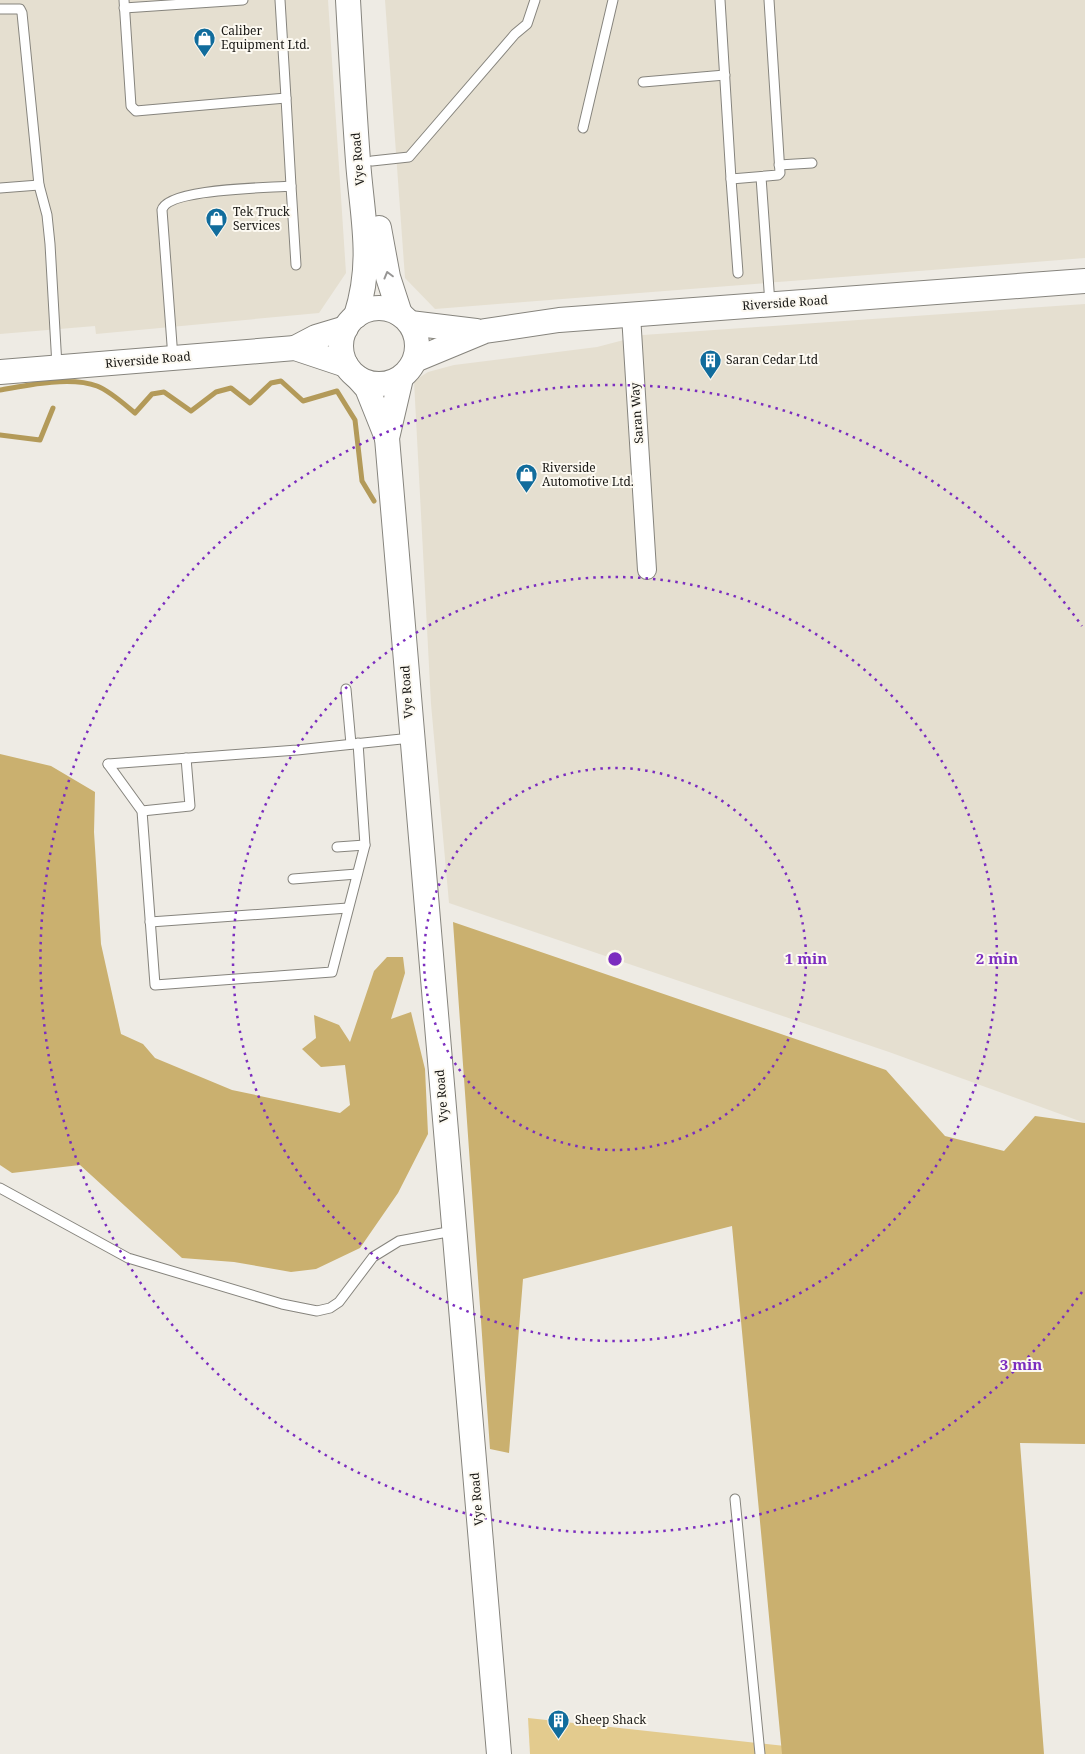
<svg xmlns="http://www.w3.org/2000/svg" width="1085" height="1754" font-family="'Noto Serif',serif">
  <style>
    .built { fill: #e5dfd0 }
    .green { fill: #e3cb8e }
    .forest { fill: #cab06f }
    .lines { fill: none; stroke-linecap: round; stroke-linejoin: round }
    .stream { stroke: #b39a59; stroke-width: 5 }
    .lane-casing { stroke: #86847d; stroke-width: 11 }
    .street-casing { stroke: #86847d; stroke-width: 20 }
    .secondary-casing { stroke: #86847d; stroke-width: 26 }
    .lane { stroke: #fff; stroke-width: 9 }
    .street { stroke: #fff; stroke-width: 18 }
    .secondary { stroke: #fff; stroke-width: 24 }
    .oneway { stroke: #979695 }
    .ring { fill: none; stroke: #7b2cbf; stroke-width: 2.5; stroke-dasharray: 2.5 5 }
    .labels { text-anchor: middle; stroke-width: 4; stroke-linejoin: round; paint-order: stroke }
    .poi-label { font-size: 12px; fill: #171613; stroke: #fcf9f1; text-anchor: start }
    .street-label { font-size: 12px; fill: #171613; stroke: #fcf9f1 }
    .centre { fill: #7b2cbf; stroke: #fcf9f1; stroke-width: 2.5 }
    .ring-label { font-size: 15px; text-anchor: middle; font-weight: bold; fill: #7b2cbf; stroke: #fcf9f1; stroke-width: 4; stroke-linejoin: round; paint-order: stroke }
  </style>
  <rect width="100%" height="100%" fill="#eeebe4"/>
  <g class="built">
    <path d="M0,0H328L346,273L319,313L96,334L95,326L0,334Z"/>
    <path d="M385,0H1085V258L435,309L405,278Z"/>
    <path d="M1085,304V1123L889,1052L449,903L431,704L414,381L428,372L454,365L597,347L643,335Z"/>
  </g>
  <path class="green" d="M528,1718L859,1754H530Z"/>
  <g class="forest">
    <path d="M0,754L51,766L95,792L94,832L101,944L121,1034L143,1044L155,1058L232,1090L340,1113L350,1105L345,1065L321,1067L302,1049L316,1038L314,1015L339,1025L350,1042L374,971L387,957H403L405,973L391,1019L411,1012L425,1069L428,1134L398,1193L360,1248L316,1269L291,1272L234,1262L182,1258L80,1165L12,1173L0,1165Z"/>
    <path d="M453,922L886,1070L945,1136L1004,1151L1035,1116L1085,1123V1444L1020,1443L1044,1754H782L732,1226L523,1279L509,1453L490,1449Z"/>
  </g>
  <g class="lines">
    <g class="stream">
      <path d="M0,390C27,385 71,376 97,386C110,391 124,404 135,413L152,394L164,392L191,411L216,392L231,388L250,403L271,383L281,381L303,401L337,391L355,420L362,481L374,501"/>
      <path d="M0,435L40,440L53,408"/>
    </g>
    <defs>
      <g id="lane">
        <path d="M124,0L131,106L136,111L286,98L280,0"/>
        <path d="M720,0L731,179L778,175L780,173L769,0"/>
        <path d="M124,8L243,0"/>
        <path d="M0,9H20L22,13L39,185L47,215L50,244L57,366"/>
        <path d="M643,82L725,75"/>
        <path d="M286,98L291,186"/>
        <path d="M583,128L613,0"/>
        <path d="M372,161L409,157L515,34L527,24L535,0"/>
        <path d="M779,165L812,163"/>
        <path d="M761,177L770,304"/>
        <path d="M731,179L738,273"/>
        <path d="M0,188L39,185"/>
        <path d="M173,358L162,210C167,188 270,188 291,186L296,265"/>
        <path d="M346,689L351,744"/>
        <path d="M108,764L142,811L155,985L332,972L365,845L358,743"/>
        <path d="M108,764L297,750L411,738"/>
        <path d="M142,811L190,806L186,758"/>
        <path d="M337,847L365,845"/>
        <path d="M293,879L357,874"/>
        <path d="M150,922L348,908"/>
        <path d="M0,1188L128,1258L282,1304L317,1311L330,1308L339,1302L373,1257L399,1241L453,1231"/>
        <path d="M735,1499L760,1754"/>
      </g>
      <path id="street" d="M631,315L647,570"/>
      <g id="secondary">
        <path d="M348,0C351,54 354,107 358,161C362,217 374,260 356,316"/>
        <path d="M379,228L388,277L400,314"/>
        <circle cx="379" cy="346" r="38"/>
        <path d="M410,323L476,331"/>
        <path d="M295,348L316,337L346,328"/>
        <path d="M415,360L485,331L559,320L1085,281"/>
        <path d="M0,372L295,348L346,365"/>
        <path d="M358,378L367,388L387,438"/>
        <path d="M401,378L387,438L499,1754"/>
      </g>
    </defs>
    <use href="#lane" class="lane-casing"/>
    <use href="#street" class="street-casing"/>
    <use href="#secondary" class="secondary-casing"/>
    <use href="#lane" class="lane"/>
    <use href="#street" class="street"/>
    <use href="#secondary" class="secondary"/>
  </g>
  <defs><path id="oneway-chevron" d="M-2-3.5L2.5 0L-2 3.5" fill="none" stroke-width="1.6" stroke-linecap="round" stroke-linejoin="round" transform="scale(1.25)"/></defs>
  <use class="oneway" href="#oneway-chevron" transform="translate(388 275) rotate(-105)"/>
  <g class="ring">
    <circle cx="615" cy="959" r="191"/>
    <circle cx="615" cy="959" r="382"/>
    <path d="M1082 1292A574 574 0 1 1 1082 626"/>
  </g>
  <defs>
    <symbol id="shop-pin" viewBox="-11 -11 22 30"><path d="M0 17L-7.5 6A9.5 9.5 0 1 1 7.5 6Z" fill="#116c9c" stroke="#fcf9f1"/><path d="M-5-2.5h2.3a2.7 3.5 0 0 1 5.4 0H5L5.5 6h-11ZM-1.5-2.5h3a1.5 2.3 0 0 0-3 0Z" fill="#fff"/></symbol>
    <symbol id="building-pin" viewBox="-11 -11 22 30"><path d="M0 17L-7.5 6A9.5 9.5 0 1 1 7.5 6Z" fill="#116c9c" stroke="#fcf9f1"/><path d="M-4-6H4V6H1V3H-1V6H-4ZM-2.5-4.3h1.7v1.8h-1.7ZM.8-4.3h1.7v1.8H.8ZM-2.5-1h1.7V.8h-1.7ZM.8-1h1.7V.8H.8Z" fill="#fff"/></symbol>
  </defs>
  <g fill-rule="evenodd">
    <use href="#shop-pin" x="192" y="26" width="25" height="34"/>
    <use href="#shop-pin" x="204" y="206" width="25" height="34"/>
    <use href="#building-pin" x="698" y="348" width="25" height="34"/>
    <use href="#shop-pin" x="514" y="462" width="25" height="34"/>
    <use href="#building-pin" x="546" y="1708" width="25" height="34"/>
  </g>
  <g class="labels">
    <g class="poi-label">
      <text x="221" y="35">Caliber<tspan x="221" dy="14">Equipment Ltd.</tspan></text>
      <text x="233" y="216">Tek Truck<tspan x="233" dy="14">Services</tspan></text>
      <text x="726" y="364">Saran Cedar Ltd</text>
      <text x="542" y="472">Riverside<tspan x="542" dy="14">Automotive Ltd.</tspan></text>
      <text x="575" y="1724">Sheep Shack</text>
    </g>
    <g class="street-label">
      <text transform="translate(358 159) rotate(-95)" y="4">Vye Road</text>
      <text transform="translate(785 303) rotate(-4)" y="4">Riverside Road</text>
      <text transform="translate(148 360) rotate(-5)" y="4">Riverside Road</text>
      <text transform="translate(637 413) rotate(-94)" y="4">Saran Way</text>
      <text transform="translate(407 692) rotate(-94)" y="4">Vye Road</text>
      <text transform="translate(442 1096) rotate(-95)" y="4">Vye Road</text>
      <text transform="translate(477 1499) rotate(-95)" y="4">Vye Road</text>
    </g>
  </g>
  <circle cx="615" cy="959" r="8" class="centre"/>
  <g class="ring-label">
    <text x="806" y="964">1 min</text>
    <text x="997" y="964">2 min</text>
    <text x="1021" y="1370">3 min</text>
  </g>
</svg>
